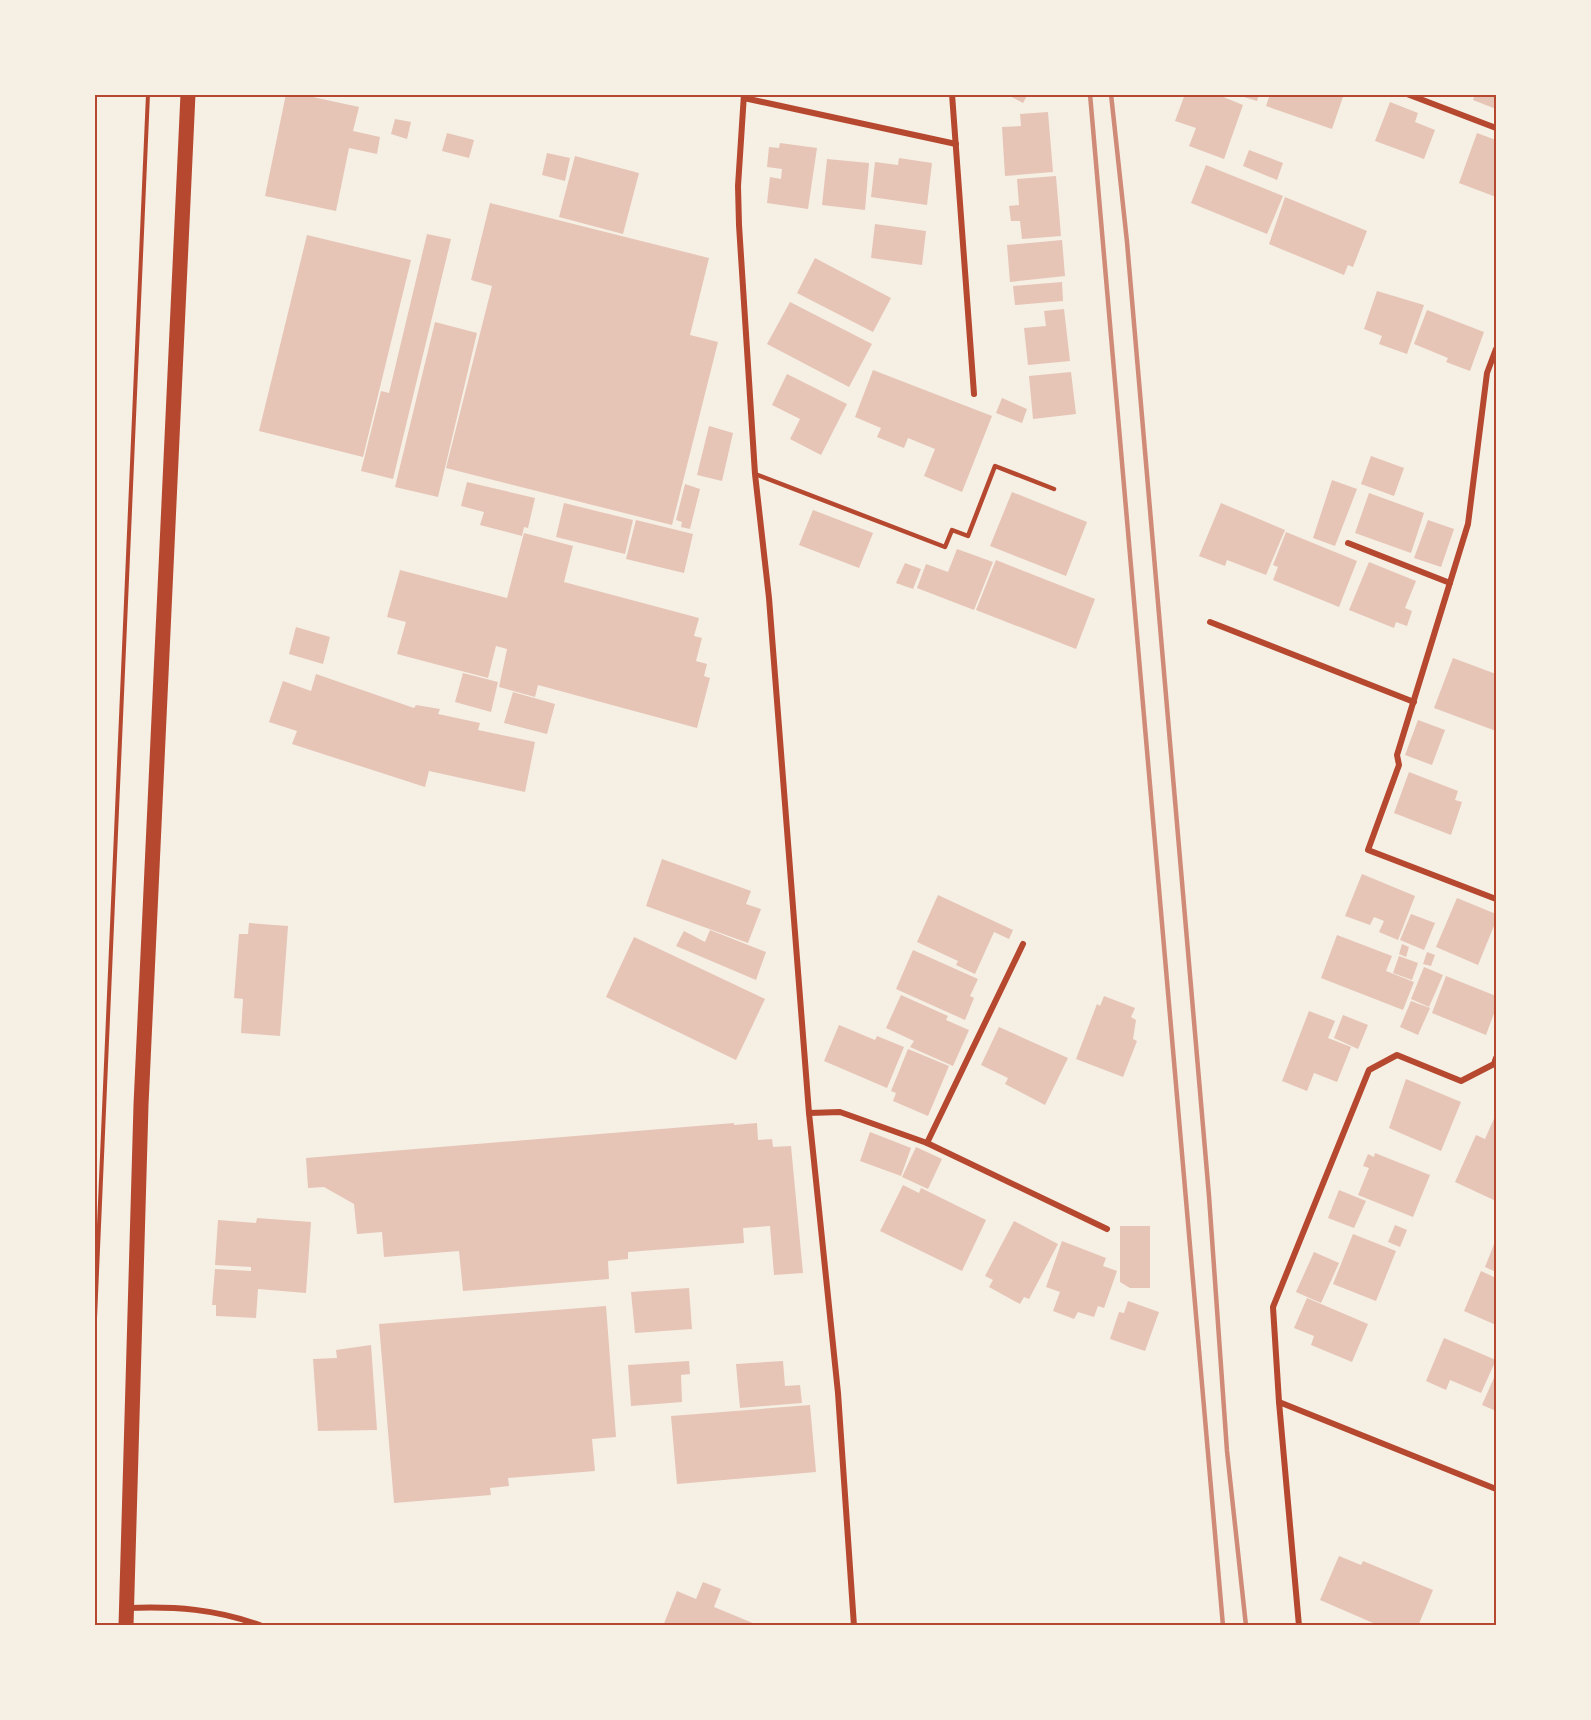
<svg xmlns="http://www.w3.org/2000/svg" width="1591" height="1720" font-family="'Golos Text',sans-serif">
  <style>
    .building { fill: #e6c5b7 }
    .lines { fill: none; stroke-linecap: round; stroke-linejoin: round }
    .path { stroke: #b5482f; stroke-width: 4 }
    .service { stroke: #b5482f; stroke-width: 4.5 }
    .minor { stroke: #b5482f; stroke-width: 6 }
    .primary { stroke: #b5482f; stroke-width: 15 }
    .rail { stroke: #cf8b77; stroke-width: 4.5 }
    .neatline { fill: none; stroke: #b5482f; stroke-width: 2 }
  </style>
  <rect width="100%" height="100%" fill="#f6efe4"/>
  <g class="building">
    <path d="M286,94H299L359,107L353,131L380,137L377,154L349,148L336,211L265,196Z"/>
    <path d="M1006,94H1028L1023,103Z"/>
    <path d="M1185,94H1216L1243,105L1224,159L1189,146L1196,128L1175,121Z"/>
    <path d="M1245,94H1259L1257,101L1244,97Z"/>
    <path d="M1270,94H1344L1332,129L1266,106Z"/>
    <path d="M1469,94H1496V109L1473,100L1474,97Z"/>
    <path d="M1390,102L1418,113L1415,122L1435,130L1424,159L1375,141Z"/>
    <path d="M1048,112L1053,172L1005,176L1002,127L1021,126L1020,114Z"/>
    <path d="M395,119L411,122L407,139L391,134Z"/>
    <path d="M447,133L474,140L469,158L442,151Z"/>
    <path d="M1477,133L1496,140V197L1459,183Z"/>
    <path d="M780,143L817,148L808,209L767,203L770,177L781,179L782,169L767,167L769,147L779,148Z"/>
    <path d="M1249,150L1283,163L1277,180L1243,166Z"/>
    <path d="M547,153L570,158L565,181L542,175Z"/>
    <path d="M575,156L639,173L623,234L559,217Z"/>
    <path d="M899,158L932,163L927,205L871,197L875,162L898,165Z"/>
    <path d="M827,159L869,163L865,210L822,205Z"/>
    <path d="M1206,165L1283,196L1267,234L1191,203Z"/>
    <path d="M1056,176L1061,236L1022,239L1020,221H1011L1009,206L1019,205L1017,179Z"/>
    <path d="M1285,197L1367,231L1353,267L1348,265L1344,275L1269,244Z"/>
    <path d="M490,203L709,258L690,335L718,342L672,525L446,468L492,286L471,280Z"/>
    <path d="M875,224L926,231L922,265L871,258Z"/>
    <path d="M427,234L451,239L393,479L361,471L381,391L389,393Z"/>
    <path d="M307,235L411,260L363,457L259,431Z"/>
    <path d="M1062,240L1065,276L1010,282L1007,245Z"/>
    <path d="M815,258L891,298L873,332L797,293Z"/>
    <path d="M1062,282L1063,301L1015,305L1013,286Z"/>
    <path d="M1377,291L1424,305L1407,354L1379,344L1382,336L1364,329Z"/>
    <path d="M790,302L872,344L849,387L767,344Z"/>
    <path d="M1064,309L1070,361L1028,365L1024,328L1046,326L1044,311Z"/>
    <path d="M1427,310L1484,332L1470,371L1446,362L1448,358L1414,344Z"/>
    <path d="M435,322L477,333L438,497L395,487Z"/>
    <path d="M873,370L992,416L962,492L924,476L935,449L908,438L904,448L877,437L881,428L855,417Z"/>
    <path d="M1071,372L1076,414L1033,419L1029,376Z"/>
    <path d="M787,374L847,404L821,455L790,439L800,419L772,405Z"/>
    <path d="M1002,398L1027,409L1022,423L996,413Z"/>
    <path d="M709,426L733,433L722,481L697,475Z"/>
    <path d="M1371,456L1404,468L1394,496L1361,484Z"/>
    <path d="M1332,480L1357,489L1335,546L1313,538Z"/>
    <path d="M467,482L535,498L528,528L524,527L522,536L480,525L484,512L461,506Z"/>
    <path d="M685,484L700,489L690,529L681,527L682,522L676,520Z"/>
    <path d="M1012,492L1087,522L1066,576L990,546Z"/>
    <path d="M1369,493L1424,513L1411,553L1355,533Z"/>
    <path d="M564,503L633,520L625,554L556,537Z"/>
    <path d="M1221,503L1285,530L1266,575L1227,560L1225,566L1199,556Z"/>
    <path d="M813,510L873,533L859,568L799,545Z"/>
    <path d="M636,520L693,534L684,573L626,559Z"/>
    <path d="M1428,520L1454,529L1441,567L1414,558Z"/>
    <path d="M1286,532L1357,561L1339,607L1273,580L1278,567L1273,565Z"/>
    <path d="M524,533L573,546L564,582L699,618L694,636L702,638L696,661L707,664L704,676L710,678L697,728L538,685L535,697L499,687L507,649L496,646L488,678L397,654L406,622L387,617L400,570L507,598Z"/>
    <path d="M957,549L993,562L974,610L917,588L926,564L948,572Z"/>
    <path d="M996,560L1095,599L1076,649L976,610Z"/>
    <path d="M1369,562L1416,581L1405,608L1412,611L1407,626L1396,622L1394,628L1349,610Z"/>
    <path d="M905,563L921,569L913,589L896,583Z"/>
    <path d="M296,627L330,637L323,664L289,654Z"/>
    <path d="M1453,658L1496,674V731L1434,708Z"/>
    <path d="M463,673L498,682L491,712L455,702Z"/>
    <path d="M316,674L414,708L416,705L440,709L438,714L480,723L478,730L535,742L525,792L429,771L425,787L292,744L297,731L269,722L283,681L311,691Z"/>
    <path d="M513,692L555,704L547,734L504,723Z"/>
    <path d="M1418,720L1445,730L1432,765L1405,755Z"/>
    <path d="M1409,772L1458,791L1455,800L1462,802L1451,835L1394,813Z"/>
    <path d="M662,859L751,891L746,904L761,909L748,943L646,906Z"/>
    <path d="M1362,874L1415,896L1398,940L1379,932L1384,921L1374,917L1370,925L1345,916Z"/>
    <path d="M938,895L1013,930L1009,939L994,932L975,974L956,965L958,961L917,942Z"/>
    <path d="M1457,898L1496,914V921L1478,965L1436,947Z"/>
    <path d="M1411,914L1435,923L1424,950L1400,940Z"/>
    <path d="M249,923L288,926L280,1036L241,1033L243,999L234,998L239,934H248Z"/>
    <path d="M710,930L766,952L756,980L676,946L684,931L705,942Z"/>
    <path d="M1337,935L1392,956L1386,971L1414,982L1403,1010L1321,978Z"/>
    <path d="M634,937L765,999L736,1060L606,997Z"/>
    <path d="M1402,944L1409,947L1406,957L1399,954Z"/>
    <path d="M913,950L978,979L970,996L974,998L965,1020L896,989Z"/>
    <path d="M1427,952L1435,955L1431,966L1423,964Z"/>
    <path d="M1399,956L1418,963L1412,980L1393,973Z"/>
    <path d="M1424,967L1443,975L1429,1007L1411,999Z"/>
    <path d="M1446,976L1496,996V1008L1486,1035L1432,1013Z"/>
    <path d="M901,995L948,1016L946,1020L969,1030L953,1066L910,1047L914,1041L886,1028Z"/>
    <path d="M1104,996L1135,1008L1131,1017L1136,1020L1133,1039L1137,1041L1123,1077L1076,1059L1097,1004L1100,1006Z"/>
    <path d="M1411,1001L1430,1008L1418,1035L1400,1027Z"/>
    <path d="M1309,1011L1335,1021L1328,1038L1351,1047L1337,1082L1314,1073L1307,1091L1282,1081Z"/>
    <path d="M1343,1015L1368,1025L1358,1049L1334,1038Z"/>
    <path d="M839,1025L875,1040L877,1036L904,1047L887,1088L824,1061Z"/>
    <path d="M999,1027L1068,1058L1045,1105L1005,1084L1008,1078L981,1065Z"/>
    <path d="M908,1049L949,1066L928,1116L893,1101L896,1093L891,1091Z"/>
    <path d="M1406,1079L1461,1102L1441,1151L1389,1128Z"/>
    <path d="M1496,1114V1201L1455,1182L1476,1135L1485,1139Z"/>
    <path d="M734,1123V1125L757,1123L758,1140L772,1139L773,1147L791,1146L803,1273L774,1275L770,1226L743,1228L744,1243L628,1252V1259L608,1261L609,1279L463,1291L459,1251L384,1257L382,1232L357,1234L354,1204L324,1187L308,1188L306,1158Z"/>
    <path d="M870,1132L911,1148L901,1176L860,1161Z"/>
    <path d="M916,1147L942,1159L928,1189L902,1177Z"/>
    <path d="M1375,1153L1430,1175L1413,1217L1358,1195L1369,1168L1363,1166L1368,1154L1374,1157Z"/>
    <path d="M903,1185L919,1193L921,1188L986,1220L962,1271L880,1231Z"/>
    <path d="M1339,1190L1366,1201L1354,1228L1328,1218Z"/>
    <path d="M257,1218L311,1222L306,1293L258,1289L256,1318L216,1316V1305H212L215,1269L251,1271V1267L215,1265L218,1220L256,1223Z"/>
    <path d="M1014,1221L1058,1244L1029,1299L1024,1297L1020,1304L989,1287L993,1280L985,1276Z"/>
    <path d="M1395,1225L1407,1230L1400,1247L1388,1242Z"/>
    <path d="M1120,1226H1150V1288H1130L1120,1282Z"/>
    <path d="M1353,1234L1396,1251L1376,1301L1333,1284Z"/>
    <path d="M1496,1239V1272L1485,1267Z"/>
    <path d="M1062,1241L1106,1258L1103,1266L1117,1271L1104,1308L1098,1306L1094,1317L1078,1312L1074,1319L1053,1311L1060,1292L1046,1287Z"/>
    <path d="M1314,1252L1339,1263L1321,1303L1296,1292Z"/>
    <path d="M1481,1271L1496,1278V1325L1464,1311Z"/>
    <path d="M689,1288L692,1329L635,1333L631,1292Z"/>
    <path d="M1307,1298L1368,1324L1352,1362L1311,1345L1314,1336L1294,1328Z"/>
    <path d="M1128,1301L1159,1312L1145,1351L1110,1339L1119,1312L1124,1313Z"/>
    <path d="M606,1306L616,1437L592,1439L595,1471L508,1478L509,1486L490,1488L491,1495L394,1503L379,1324Z"/>
    <path d="M1444,1338L1496,1360L1481,1393L1450,1380L1446,1390L1426,1381Z"/>
    <path d="M371,1345L377,1430L318,1431L313,1359L337,1358L336,1350Z"/>
    <path d="M689,1361L690,1374L681,1375L682,1402L631,1406L628,1365Z"/>
    <path d="M783,1361L785,1386L800,1385L802,1403L740,1408L736,1364Z"/>
    <path d="M1496,1373V1411L1482,1405Z"/>
    <path d="M810,1405L816,1472L677,1484L671,1416Z"/>
    <path d="M1339,1556L1361,1565L1363,1561L1433,1590L1418,1626H1380L1320,1600Z"/>
    <path d="M703,1582L721,1589L714,1607L760,1626H663L677,1591L696,1599Z"/>
  </g>
  <g class="lines">
    <path class="path" d="M94,1341L148,94"/>
    <path class="service" d="M755,474L945,547L952,530L968,536L995,466L1054,489"/>
    <g class="minor">
      <path d="M744,94L738,186L739,225L755,474L769,598L809,1113L838,1393L854,1626"/>
      <path d="M952,94L974,394"/>
      <path d="M1407,94L1496,128"/>
      <path d="M744,98L956,144"/>
      <path d="M1496,349L1487,373L1468,524L1397,755L1399,765L1368,850L1496,899"/>
      <path d="M1348,543L1450,583"/>
      <path d="M1210,622L1414,702"/>
      <path d="M809,1113L840,1112L927,1143L1107,1229"/>
      <path d="M927,1143L1023,944"/>
      <path d="M1279,1402L1273,1307L1369,1070L1397,1055L1461,1081L1494,1064L1496,1058"/>
      <path d="M127,1608C174,1606 217,1609 262,1626"/>
      <path d="M1299,1626L1279,1402L1496,1489"/>
    </g>
    <path class="primary" d="M126,1626L141,1105L188,94"/>
    <g class="rail">
      <path d="M1090,94L1223,1626"/>
      <path d="M1111,94L1127,242L1209,1196L1227,1451L1246,1626"/>
    </g>
  </g>
  <rect width="1591" height="1720" fill="none" stroke="#f6efe4" stroke-width="192"/>
  <rect x="96" y="96" width="1399" height="1528" class="neatline"/>
</svg>
